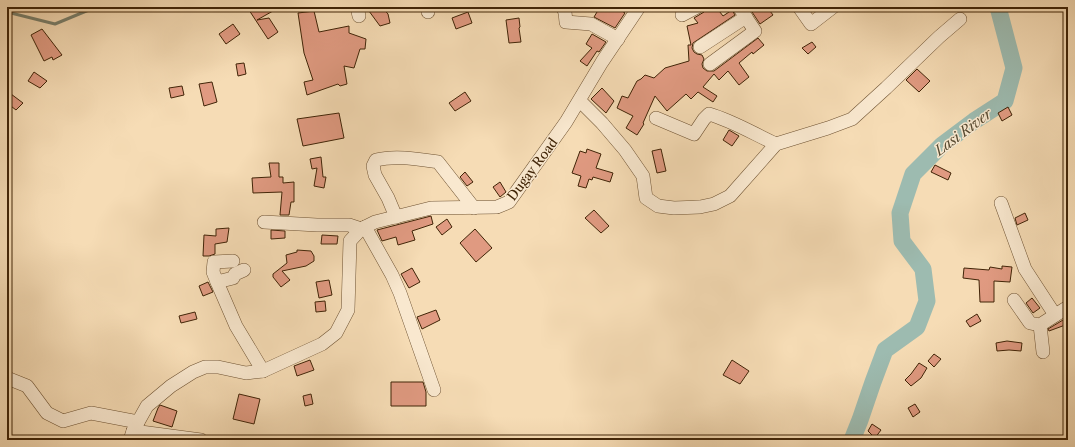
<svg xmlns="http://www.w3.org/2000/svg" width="1075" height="447" font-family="'Libre Caslon Text',serif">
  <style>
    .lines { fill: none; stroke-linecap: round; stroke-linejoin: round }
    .stream { stroke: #787f6c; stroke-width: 3 }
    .river { stroke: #9dbbb0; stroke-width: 17 }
    .building { fill: #e09a81; stroke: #402407 }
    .minor-casing { stroke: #6e5232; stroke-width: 14 }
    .minor { stroke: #f9e8cf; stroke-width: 13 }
    .labels { text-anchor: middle; stroke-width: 3; stroke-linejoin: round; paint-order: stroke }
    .street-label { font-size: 13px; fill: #402407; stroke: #f9e8cf }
    .water-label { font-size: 14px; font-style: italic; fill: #574a31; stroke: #f9e8cf }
  </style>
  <rect width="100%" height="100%" fill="#f6dcb5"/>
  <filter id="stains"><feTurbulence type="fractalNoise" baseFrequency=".005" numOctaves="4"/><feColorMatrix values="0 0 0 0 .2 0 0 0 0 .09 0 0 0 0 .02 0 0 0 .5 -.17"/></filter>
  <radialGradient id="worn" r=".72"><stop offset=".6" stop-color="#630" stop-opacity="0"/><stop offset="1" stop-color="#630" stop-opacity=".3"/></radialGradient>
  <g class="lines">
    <path class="stream" d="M7,12L55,24L96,7"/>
    <path class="river" d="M852,440L860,420L873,382L885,350L917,327L927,301L923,269L902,241L900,213L913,174L942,145L974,121L1005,101L1014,68L998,7"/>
  </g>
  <g class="building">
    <path d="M247,7H280L257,20L269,18L278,32L268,39Z"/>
    <path d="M366,7H382L388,14L390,23L380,26Z"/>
    <path d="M600,7H616L625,13L615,28L594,17Z"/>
    <path d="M705,7H716L723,16L732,10L735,15L693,43L692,48L694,52L697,54L702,55L704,59L702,64L703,68L707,71H714L758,38L764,45L753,54L752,52L739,63L749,77L739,85L728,71L719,80L714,74L703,87L717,96L713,102L698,92L691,99L686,94L667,111L655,96L643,123L644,124L637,135L626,128L633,116L617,108L622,96L628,98L637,81L641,79L645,75L654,78L665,68L689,61L688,45H691L687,26L698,23L694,18L704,12Z"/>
    <path d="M759,7H767L773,15L760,24L752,12Z"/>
    <path d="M314,11L319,32L349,26V33L366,39L365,49H360L354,68L344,66L347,84L340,86L338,84L307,95L304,82L313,80L304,53L298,13Z"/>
    <path d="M468,12L472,23L456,29L452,18Z"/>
    <path d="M519,18L520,27L519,28L521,42L509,43L506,20Z"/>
    <path d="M233,24L240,34L226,44L219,34Z"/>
    <path d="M42,29L62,55L53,60L52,57L44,61L31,35Z"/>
    <path d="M592,34L606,42L599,52L597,51L587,66L580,61L592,48L586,44Z"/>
    <path d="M812,42L816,47L808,54L802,48Z"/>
    <path d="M244,63L246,74L238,76L236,64Z"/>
    <path d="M917,69L930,81L919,92L906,80Z"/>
    <path d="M34,72L47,81L40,88L28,81Z"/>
    <path d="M212,82L217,102L204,106L199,84Z"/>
    <path d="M182,86L184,95L171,98L169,88Z"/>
    <path d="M602,88L614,101L606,113L591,99Z"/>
    <path d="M7,91L23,103L16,110L7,103Z"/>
    <path d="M465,92L471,101L455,111L449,103Z"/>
    <path d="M1008,107L1012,115L1002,121L998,113Z"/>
    <path d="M339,113L344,138L303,146L297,119Z"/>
    <path d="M729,130L739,136L732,146L723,140Z"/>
    <path d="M587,149L601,154L596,168L613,173L610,182L593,177L592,180L589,179L586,188L578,186L581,176L572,173L580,151L586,153Z"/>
    <path d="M661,149L666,171L657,173L652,151Z"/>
    <path d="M321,157L323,177H326L324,188L314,186L317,168L312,169L310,159Z"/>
    <path d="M269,163H279V177H283V183L294,182V202H291L289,215H280L282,192L253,193L252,178L271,177Z"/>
    <path d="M935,165L951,173L948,180L931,172Z"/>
    <path d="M465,172L473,182L467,186L460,177Z"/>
    <path d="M500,182L506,192L500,197L493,187Z"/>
    <path d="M594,210L609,226L601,233L585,218Z"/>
    <path d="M1025,213L1028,220L1017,225L1015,218Z"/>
    <path d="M431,216L433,224L412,231L415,240L398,245L396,237L382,241L377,230Z"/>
    <path d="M447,219L452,227L442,235L436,227Z"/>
    <path d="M229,228L227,242L215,244V254L209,256H203L204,235L216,236V229Z"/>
    <path d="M475,229L492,248L476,262L460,243Z"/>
    <path d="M271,230L285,231V238L271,239Z"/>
    <path d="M322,235L338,236L337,244H321Z"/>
    <path d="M297,250L311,251L314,256V261L306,266L282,271L290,280L281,287L273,277V274L287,263L286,255L297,252Z"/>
    <path d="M1002,266L1012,267L1010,282L994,281V302H980L979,280L963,278L964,268L989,270L990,267L1002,269Z"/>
    <path d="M412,268L420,282L409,288L401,274Z"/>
    <path d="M329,280L332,295L319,298L316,282Z"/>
    <path d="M208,282L213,292L203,296L199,286Z"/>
    <path d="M1032,298L1040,308L1033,313L1026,303Z"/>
    <path d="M325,301L326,311L316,312L315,302Z"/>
    <path d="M436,310L440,320L422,329L417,317Z"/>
    <path d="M195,312L197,319L181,323L179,316Z"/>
    <path d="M977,314L981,321L970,327L966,321Z"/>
    <path d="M1068,317V324L1049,331L1048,329Z"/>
    <path d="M1007,341L1022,343L1021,351L1009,350L997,351L996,343Z"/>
    <path d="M934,354L941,359L934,367L928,361Z"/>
    <path d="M310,360L314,370L297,376L294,366Z"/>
    <path d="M732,360L749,371L740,384L723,375Z"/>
    <path d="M919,363L927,368L921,378L911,386L905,380L911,374Z"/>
    <path d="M391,382H423L426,392V406H391Z"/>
    <path d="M239,394L260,399L254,424L233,419Z"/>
    <path d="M311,394L313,404L305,406L303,396Z"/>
    <path d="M915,404L920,412L913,417L908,408Z"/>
    <path d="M160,405L177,411L172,427L153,421L158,408Z"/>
    <path d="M872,424L881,430L875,438L868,431Z"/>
  </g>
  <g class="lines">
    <defs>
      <g id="minor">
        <path d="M357,7L359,16"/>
        <path d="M428,7V12"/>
        <path d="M562,7L565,12L566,22L591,24L618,39"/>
        <path d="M799,7L811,24L833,7"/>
        <path d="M682,15L697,7"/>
        <path d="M700,47L746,17"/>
        <path d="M710,64L755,31L739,7"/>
        <path d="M580,101L602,123L625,150L643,176L646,198L658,206L674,208L700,207L714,204L730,196L776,144L828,128L852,119L886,88L939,37L960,19"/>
        <path d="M656,118L694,134L704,119L709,114C733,121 754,134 776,144"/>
        <path d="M1001,203L1025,269L1055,315"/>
        <path d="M396,217L388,198L375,175L373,166L376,160C395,155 418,159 438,162L474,208"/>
        <path d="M264,222L317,225H349L361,229"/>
        <path d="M365,227L392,275L400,293L434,390"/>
        <path d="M233,261L214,262L213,272L217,282L236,326L263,371"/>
        <path d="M217,282L233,278L235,274L244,270"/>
        <path d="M1014,300L1030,323L1040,325L1068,307"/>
        <path d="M1040,325L1043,352"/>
        <path d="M7,378L27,386L47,413L63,421L91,413L138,422"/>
        <path d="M133,431L201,440"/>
        <path d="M130,440L133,431L147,406L171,386L193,372L205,367H218L246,373L263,371L322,344L336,333L348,310L350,241L361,229L375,222L431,208L497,207L509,202L566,122L602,62L639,7"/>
      </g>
    </defs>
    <use href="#minor" class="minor-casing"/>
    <use href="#minor" class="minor"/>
  </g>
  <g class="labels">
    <g class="street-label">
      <text transform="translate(532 169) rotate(-53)" y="5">Dugay Road</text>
    </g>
    <g class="water-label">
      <text transform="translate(963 132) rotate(-37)" y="5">Lasi River</text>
    </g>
  </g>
  <rect width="1075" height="447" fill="none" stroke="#f6dcb5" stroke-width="24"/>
  <rect x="8" y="8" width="1059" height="431" fill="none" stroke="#402407" stroke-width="2"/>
  <rect x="12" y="12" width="1051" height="423" fill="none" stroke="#402407"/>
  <rect width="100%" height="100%" filter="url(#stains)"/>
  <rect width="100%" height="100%" fill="url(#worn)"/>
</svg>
